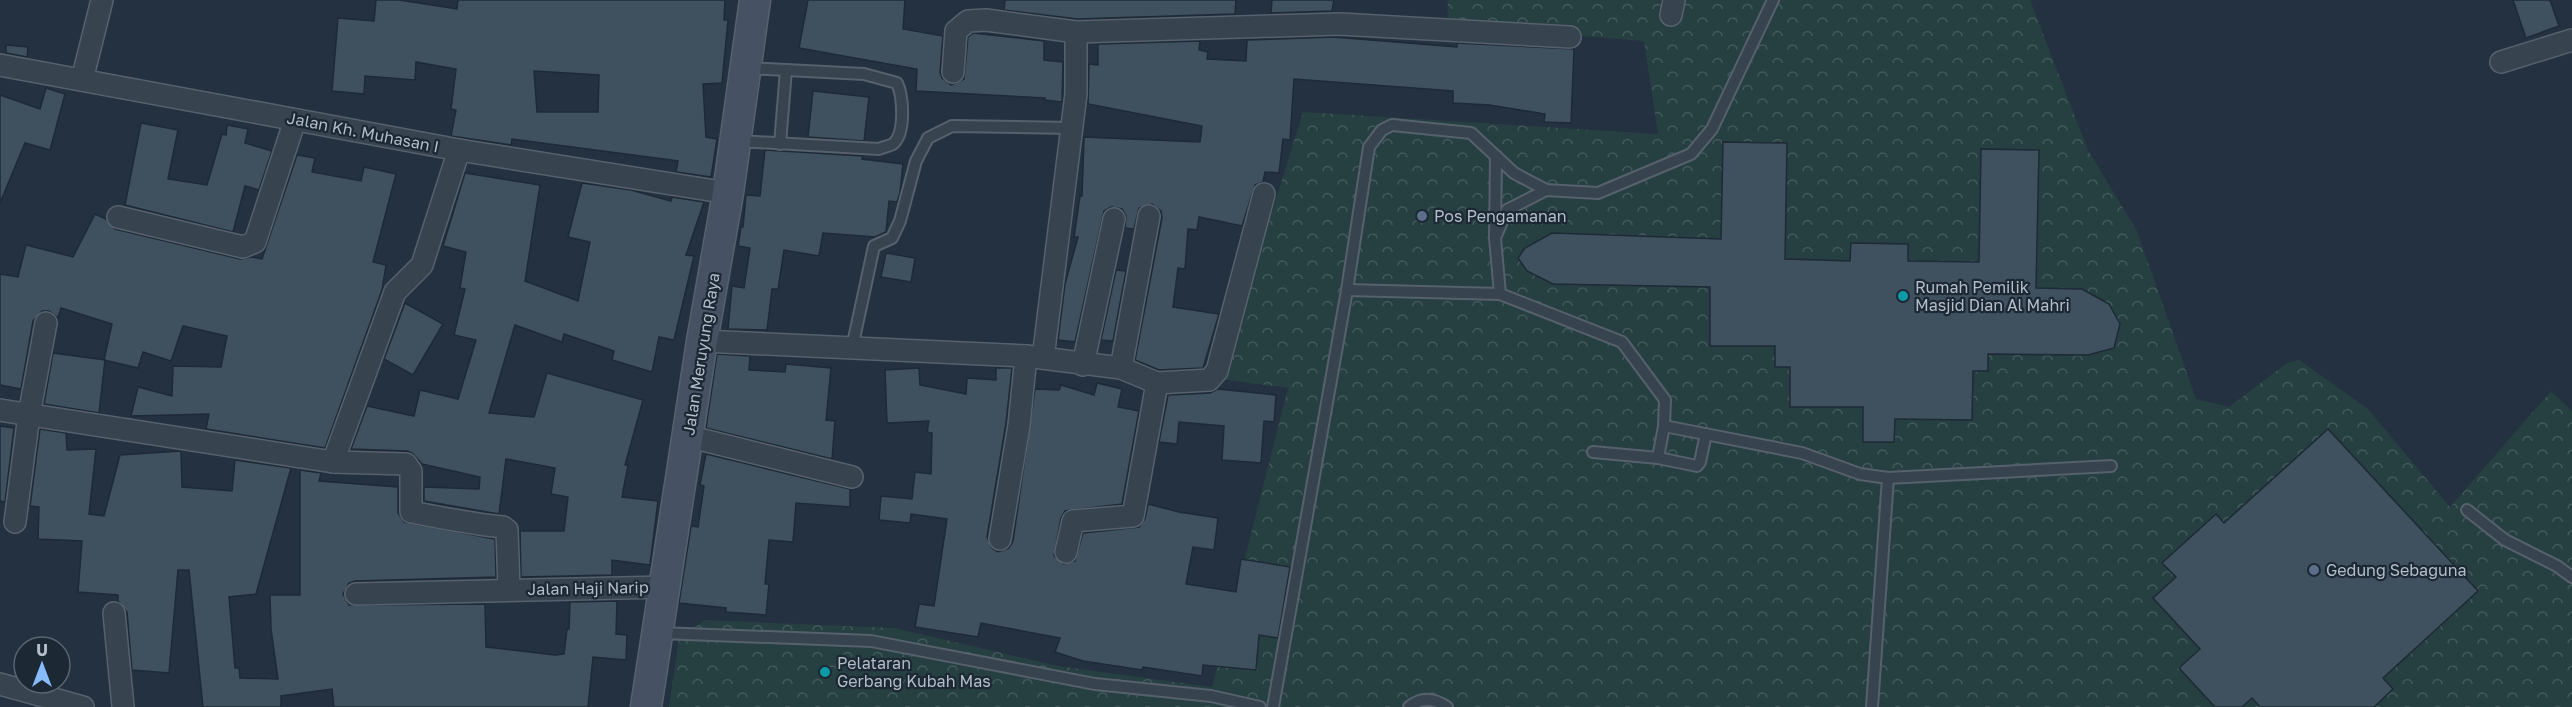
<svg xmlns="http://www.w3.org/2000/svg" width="2572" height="707" font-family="'Golos Text',sans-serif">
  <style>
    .park { fill: url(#park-crowns) }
    .building { fill: #3f505f; stroke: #1f2a37; stroke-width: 1.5; fill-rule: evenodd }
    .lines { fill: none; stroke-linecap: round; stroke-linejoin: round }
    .service-casing { stroke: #56616d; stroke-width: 14 }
    .minor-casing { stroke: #56616d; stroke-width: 24 }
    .secondary-casing { stroke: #56616d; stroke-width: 33 }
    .service { stroke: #384350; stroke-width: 10 }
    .minor { stroke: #384350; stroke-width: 21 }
    .secondary { stroke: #465263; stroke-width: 30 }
    .service-dot { fill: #5c6f8a; stroke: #1d2835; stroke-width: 2 }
    .culture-dot { fill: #0f9aa8; stroke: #1d2835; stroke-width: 2 }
    .labels { text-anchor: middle; stroke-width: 4.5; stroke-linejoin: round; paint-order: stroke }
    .street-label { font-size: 16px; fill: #b4beca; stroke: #1d2835 }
    .poi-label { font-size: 16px; fill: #b4beca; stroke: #1d2835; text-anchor: start }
  </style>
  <defs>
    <pattern id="park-crowns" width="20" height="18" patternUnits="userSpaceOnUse" patternTransform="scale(1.5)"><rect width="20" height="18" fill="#263f41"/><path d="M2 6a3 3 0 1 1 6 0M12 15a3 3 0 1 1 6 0" fill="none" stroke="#43595b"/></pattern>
  </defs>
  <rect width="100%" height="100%" fill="#243140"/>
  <path class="park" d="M1448,0H2030L2088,150L2137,231L2196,399L2229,407L2287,363L2299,360L2367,408L2450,507L2551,391L2572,411V707H669L679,638L705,620L894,628L1058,666L1212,687L1288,388L1220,379L1303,112L1658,134L1644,41L1447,25Z"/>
  <g class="building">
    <path d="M376,0H399L457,9L458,0H725L724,20H728L722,83L703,84L706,137L717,139L711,177L676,172L678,161L512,139L511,145L451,136L456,110L451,109L456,69L416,62L415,80L365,76L364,94L332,91L338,18L374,21ZM534,71L599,75L598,112H537Z"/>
    <path d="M808,0H905L903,29L943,36L940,72L942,78L951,85L964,79L968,37L973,33L1044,41V60L1063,62L1062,102L1044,100L1045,98L916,91L917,69L799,48Z"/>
    <path d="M1005,0H1236L1235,14L1077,19L1004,10Z"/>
    <path d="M1272,0H1334L1332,11L1271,13Z"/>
    <path d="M2513,0H2550L2559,26L2526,38Z"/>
    <path d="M1333,37L1457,47V43L1574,49L1571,123L1544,122L1545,114L1490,105L1453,103V91L1294,79L1290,140L1283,139L1279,173L1265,172L1263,182L1255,185L1242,226L1199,217L1197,230L1188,229L1185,269L1178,268L1173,307L1219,314L1203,368L1159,370L1135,360L1162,218L1161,211L1152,204L1139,208L1134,229L1125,228L1126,216L1122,209L1111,207L1104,211L1075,342L1058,340L1065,284L1078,237H1074L1080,196H1082L1084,137L1200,142L1202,126L1088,104L1089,64L1098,65V44L1200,41L1199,50L1208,52L1207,59L1246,61L1247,40Z"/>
    <path d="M6,45L28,47L27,57L6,53Z"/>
    <path d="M46,88L65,94L50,150L25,143L0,203V95L40,109Z"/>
    <path d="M813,91L869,97L864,141L808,137Z"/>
    <path d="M141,123L178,130L168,179L207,185L222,134L226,135L227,125L248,129L245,143L272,151L259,190L245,186L233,232L125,205Z"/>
    <path d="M1723,142L1787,143L1785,259L1850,261L1851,243L1908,244V261L1979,262L1981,149L2039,150L2036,288L2082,289L2109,304L2120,324L2114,348L2088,355L1988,354V371H1973L1972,420L1895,419L1894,442H1863V407H1790V367H1775V346H1710V287L1553,284L1527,271L1518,258L1525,248L1552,233L1721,239Z"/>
    <path d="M765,150L863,156L862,159L903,164L900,193L897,202L889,201L886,232L875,237L823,233L819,256L784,250L778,289H772L767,330L728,329L732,286L744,288L750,248L738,246L741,227H743L746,195L760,196Z"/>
    <path d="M297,155L315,158L312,172L361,181L364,167L396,174L373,262L386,265L382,290L325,448L206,429L209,414L131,416L138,387L172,396L173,366L221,367L227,336L183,326L171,361L143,352L138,368L104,360L112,324L61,308L58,318L49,311H42L33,321L21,389L0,385V274L18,277L26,245L73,257L95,214L106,219L115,229L240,259L252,257L262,259Z"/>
    <path d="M465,173L540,185L525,281L578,301L590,242L568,237L582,183L631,190L671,201L672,197L704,202L686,255L694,256L674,340L659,337L652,372L612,360L614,351L564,334L562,342L515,325L489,413L534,417L547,373L643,400L625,465H628L622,497L658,501L650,565L612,560V575L521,577L520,531H564L568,497L551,494L555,468L506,459L499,514L424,501V487L479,489L480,477L422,464L412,453L407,451L351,449L367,406L414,416L420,390L458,399L476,340L454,335L465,289L460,288L466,252L443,246Z"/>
    <path d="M886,253L915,258L911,282L881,277Z"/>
    <path d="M1116,270L1126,271L1113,341L1101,340Z"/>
    <path d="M405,303L443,324L413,375L384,359Z"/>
    <path d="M53,353L105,360L99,413L44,404Z"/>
    <path d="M717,354L750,356L749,370L785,372L786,364L831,368L826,420L835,421L832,459L706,428Z"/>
    <path d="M919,368L920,385L966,394L967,378L996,380V368H1012L1006,423L987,537L992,548L998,552L1009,548L1013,541L1035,389L1059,390L1061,385L1094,395L1097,383L1122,389L1118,407L1139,411L1122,504L1065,511L1061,518L1054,556L1064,564L1075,561L1083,533L1139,527L1145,519L1148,504L1179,512L1218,518L1214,550L1193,547L1186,584L1236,592L1241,559L1290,567L1278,638L1259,635L1256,670L1203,665L1202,676L1143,667L1142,670L1083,661L1055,652L1060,638L981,623L978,637L915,627L919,604L934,606L947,519L911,514L910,523L879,520L881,496L912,499L915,472L931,474L932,433L927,432L929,421L887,423L885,370Z"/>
    <path d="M1218,389L1276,395L1274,422L1264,421L1261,463L1222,460L1224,426L1179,422L1177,444L1159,442L1168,395L1210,393Z"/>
    <path d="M0,426L14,428L5,502L0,501Z"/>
    <path d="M40,429L66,433L67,450L96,449L89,514L104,516L120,455L181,451L182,487L232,491L235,460L291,468L256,594L229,597L235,668H239L240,678L278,679L271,629L270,595H300V470L321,473L319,481L398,487V513L404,522L495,539L496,577L355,581L349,583L343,594L349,605L485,604L486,647L555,655L564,654L567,629H569L570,602L617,601L616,634L627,635L626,660L593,657L588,707H334L332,689L281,696V707H203L189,570H178L169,673L132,670L127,612L118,601V595L78,592L82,541L38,539L39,507L30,506Z"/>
    <path d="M2328,429L2478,591L2383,678L2393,689L2374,707H2260L2252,698L2242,707H2215L2179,668L2200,649L2153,598L2176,577L2162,563L2216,514L2224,523Z"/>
    <path d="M706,454L850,489V507L796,503L793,542L769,540L765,584H769L766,615L726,612V608L679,603L691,526L698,527L704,486L700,485Z"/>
  </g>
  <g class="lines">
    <defs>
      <g id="service">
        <path d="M738,141L879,149C883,147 889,146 893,144C906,133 903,96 897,83L864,74L746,68"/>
        <path d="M780,144L786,70"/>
        <path d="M1496,156L1495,238L1500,294"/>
        <path d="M1495,238L1507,210L1546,190L1598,193L1691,154L1712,129L1773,0"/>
        <path d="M1347,290L1500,294L1622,342L1665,400L1664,426L1658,458"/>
        <path d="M852,348L874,246L892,238L900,221L916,161L928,138L952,126L1072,128"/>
        <path d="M1664,426L1802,453L1860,474L1888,478L2111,466"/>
        <path d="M1593,452L1658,458L1697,466L1700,462L1706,434"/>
        <path d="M2467,510L2505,540L2557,566L2572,577"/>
        <path d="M660,633L871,641L1095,684L1211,696L1260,707"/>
        <path d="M1273,707L1347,290L1369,147L1382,130L1392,125L1471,133L1514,173L1546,190"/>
        <path d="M1409,707C1421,697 1434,698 1447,707"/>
        <path d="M1872,707L1888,478"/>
      </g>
      <g id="minor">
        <path d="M1671,15L1674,0"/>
        <path d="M2501,62L2572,40"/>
        <path d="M0,65L459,150L728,193"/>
        <path d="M953,72L956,31L968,21L986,20L1076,32L1340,24L1570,37"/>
        <path d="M82,80L102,0"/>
        <path d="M118,217L243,247L255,242L295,120"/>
        <path d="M702,341L1026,356L1121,368L1157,383L1209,380L1217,371L1264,194"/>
        <path d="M1043,358L1076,94V32"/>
        <path d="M1083,365L1114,219"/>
        <path d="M1121,368L1149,216"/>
        <path d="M0,410L333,462L406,464L411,471V512C443,518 471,524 503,527L507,530L509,589"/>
        <path d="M687,436L852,477"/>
        <path d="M333,462L395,292L422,265L459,150"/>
        <path d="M15,522L29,415L46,323"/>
        <path d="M1000,539L1019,425L1026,356"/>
        <path d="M1066,552L1073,521L1133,516L1157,383"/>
        <path d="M356,594L666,587"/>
        <path d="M114,613L123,707"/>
        <path d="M0,684L83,707"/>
      </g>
      <path id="secondary" d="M646,707L702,341L728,193L755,0"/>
    </defs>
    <use href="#service" class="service-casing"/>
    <use href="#minor" class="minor-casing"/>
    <use href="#secondary" class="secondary-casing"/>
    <use href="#service" class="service"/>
    <use href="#minor" class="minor"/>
    <use href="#secondary" class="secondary"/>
  </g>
  <g class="service-dot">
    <circle cx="1422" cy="216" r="6"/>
    <circle cx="2314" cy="570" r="6"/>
  </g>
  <g class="culture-dot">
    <circle cx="1903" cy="296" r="6"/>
    <circle cx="825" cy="672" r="6"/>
  </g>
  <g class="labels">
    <g class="street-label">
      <text transform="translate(363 132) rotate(11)" y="6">Jalan Kh. Muhasan I</text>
      <text transform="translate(701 354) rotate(-81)" y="6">Jalan Meruyung Raya</text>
      <text transform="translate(588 588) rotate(-1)" y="6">Jalan Haji Narip</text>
    </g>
    <g class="poi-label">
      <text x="1434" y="222">Pos Pengamanan</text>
      <text x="1915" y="293">Rumah Pemilik<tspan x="1915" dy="18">Masjid Dian Al Mahri</tspan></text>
      <text x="2326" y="576">Gedung Sebaguna</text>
      <text x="837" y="669">Pelataran<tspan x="837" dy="18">Gerbang Kubah Mas</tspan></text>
    </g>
  </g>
  <g transform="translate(42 665)"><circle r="28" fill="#1d2835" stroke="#596471" stroke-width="1.5"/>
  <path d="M0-4.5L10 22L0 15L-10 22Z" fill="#88bbfc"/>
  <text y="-9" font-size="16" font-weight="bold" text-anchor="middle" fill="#b4beca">U</text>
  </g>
</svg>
